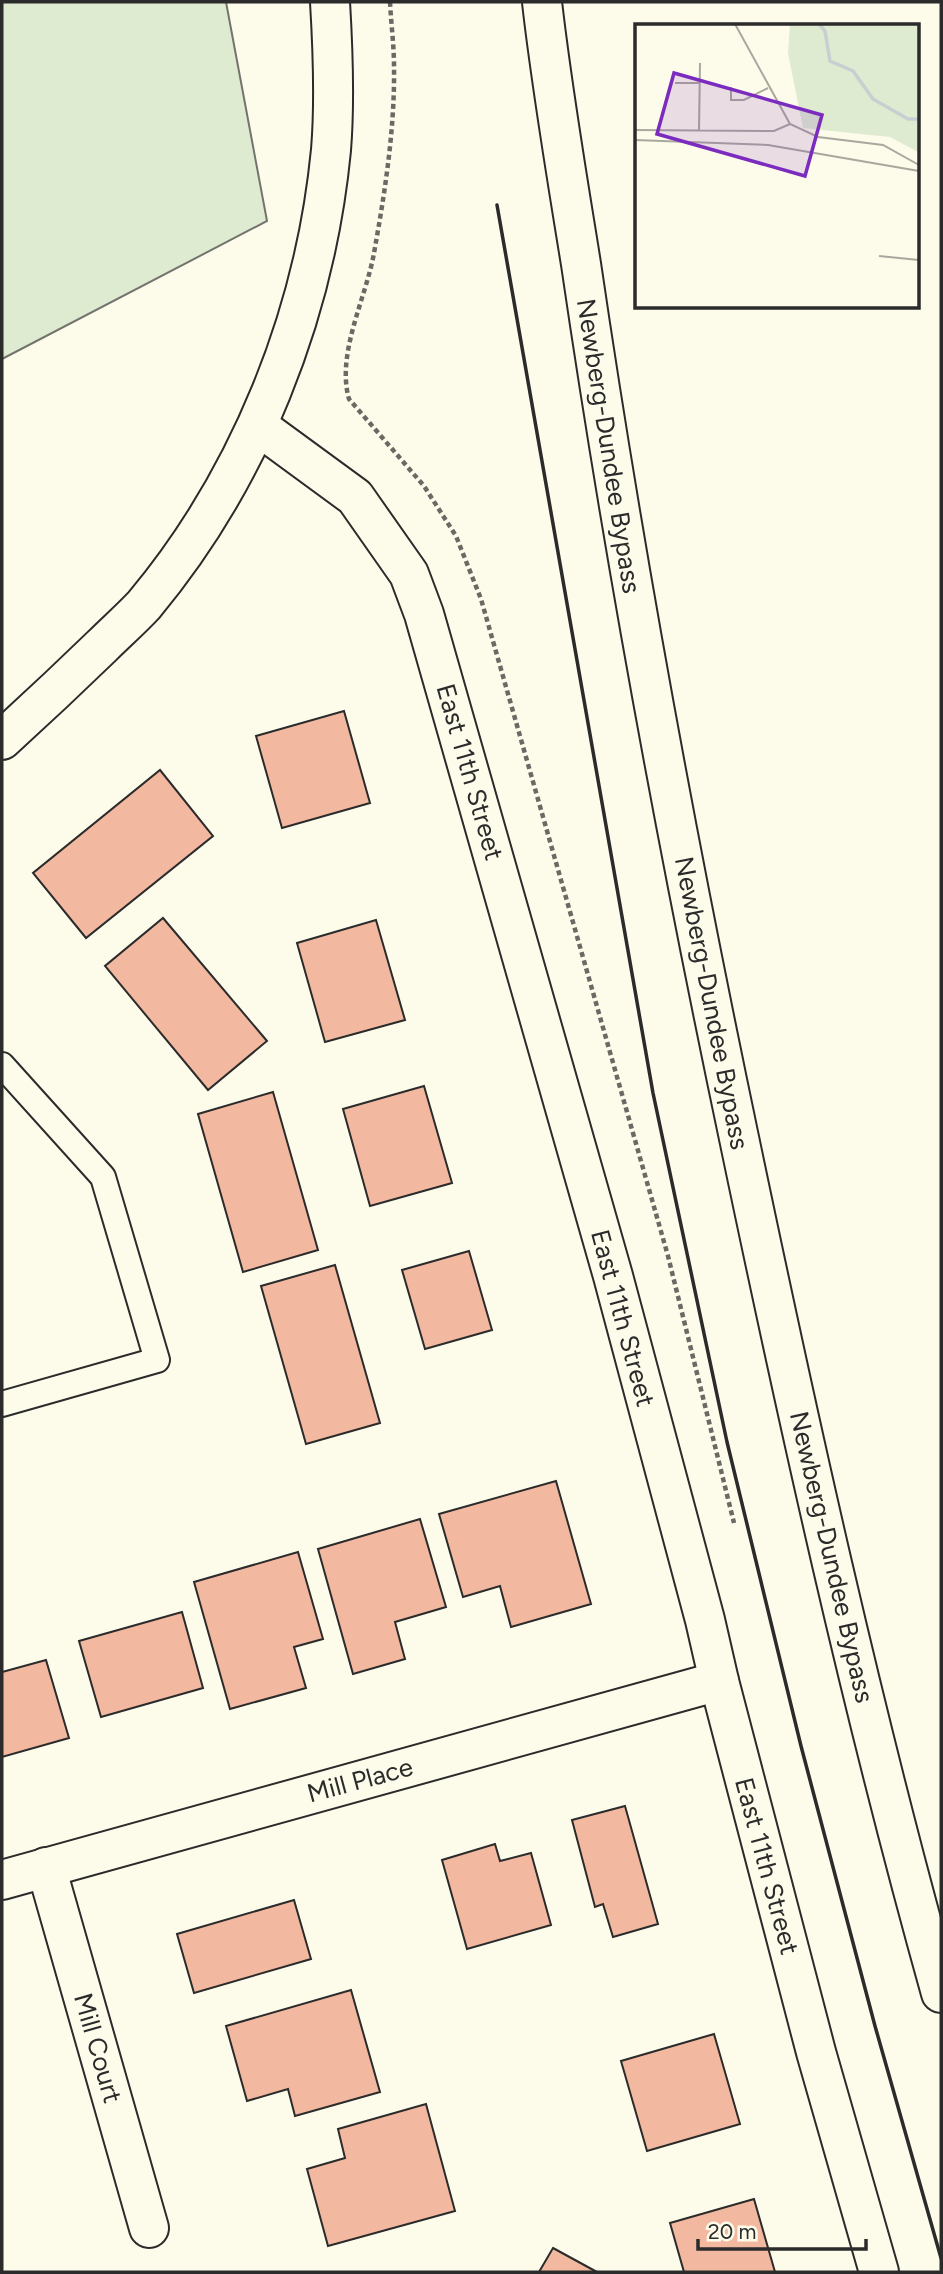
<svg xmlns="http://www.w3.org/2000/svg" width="943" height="2274" font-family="Figtree,sans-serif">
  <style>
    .green { fill: #deebd1; stroke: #74746e; stroke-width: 2 }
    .building { fill: #f2b8a0; stroke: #2b2b2b; stroke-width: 2 }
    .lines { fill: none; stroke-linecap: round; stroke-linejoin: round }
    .service-casing { stroke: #2b2b2b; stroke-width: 28 }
    .minor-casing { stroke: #2b2b2b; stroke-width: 42 }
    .tertiary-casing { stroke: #2b2b2b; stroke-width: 42 }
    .secondary-casing { stroke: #2b2b2b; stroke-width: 42 }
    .trunk-casing { stroke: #2b2b2b; stroke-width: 42 }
    .path { stroke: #6a6964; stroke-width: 4.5; stroke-dasharray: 5 3.5; stroke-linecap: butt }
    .service { stroke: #fdfbea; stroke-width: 24 }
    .minor { stroke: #fdfbea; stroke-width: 38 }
    .tertiary { stroke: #fdfbea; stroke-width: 38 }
    .secondary { stroke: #fdfbea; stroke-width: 38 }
    .trunk { stroke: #fdfbea; stroke-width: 38 }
    .wall { stroke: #2b2b2b; stroke-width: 3.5 }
    .labels { text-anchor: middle; stroke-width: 5; stroke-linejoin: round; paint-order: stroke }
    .street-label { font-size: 26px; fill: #2b2b2b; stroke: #fdfbea }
    .inset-river { fill: none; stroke: #c7d0d0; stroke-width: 3.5 }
    .inset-road { fill: none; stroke: #a9a89e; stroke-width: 2 }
    .view { fill: #7b2cbf; fill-opacity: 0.15; stroke: #7b2cbf; stroke-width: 3.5 }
    .inset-edge { fill: none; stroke: #2b2b2b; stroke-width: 3.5 }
  </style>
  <rect width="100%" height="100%" fill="#fdfbea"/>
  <path class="green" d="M2,2H226L267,221L2,359Z"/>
  <g class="building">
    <path d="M344,711L370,803L282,828L256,736Z"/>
    <path d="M160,770L213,836L86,938L33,873Z"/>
    <path d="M163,918L267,1041L208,1090L105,966Z"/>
    <path d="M376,920L405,1020L325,1042L297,943Z"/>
    <path d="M424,1086L452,1183L370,1206L343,1109Z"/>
    <path d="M273,1092L318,1250L243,1272L198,1114Z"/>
    <path d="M469,1251L492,1330L425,1349L402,1270Z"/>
    <path d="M335,1265L380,1423L306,1444L261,1286Z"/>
    <path d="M556,1481L591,1604L511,1627L500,1586L463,1597L439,1514Z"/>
    <path d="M420,1519L446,1607L395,1622L405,1659L353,1674L318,1549Z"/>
    <path d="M298,1552L323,1639L294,1647L306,1688L230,1709L194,1582Z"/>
    <path d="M182,1612L203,1688L101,1717L79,1641Z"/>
    <path d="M46,1660L69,1738L2,1757V1672Z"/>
    <path d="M625,1806L658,1924L613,1937L603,1904L595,1907L572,1820Z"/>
    <path d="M495,1844L500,1861L531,1853L551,1925L467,1949L442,1860Z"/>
    <path d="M294,1900L311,1959L194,1993L177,1934Z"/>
    <path d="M351,1990L380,2092L295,2116L288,2089L247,2101L226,2026Z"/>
    <path d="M714,2034L740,2124L647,2151L621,2061Z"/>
    <path d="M426,2104L455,2211L328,2246L307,2169L345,2158L338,2129Z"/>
    <path d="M754,2199L775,2272H684L670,2223Z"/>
    <path d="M553,2248L597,2272H539Z"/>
  </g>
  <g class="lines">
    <defs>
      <path id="service" d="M2,1065L103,1177L157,1360L2,1404"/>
      <g id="minor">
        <path d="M46,1867L149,2228"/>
        <path d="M2,1880L719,1681"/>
      </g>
      <path id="tertiary" d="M258,426L355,497L409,574L424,614L613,1276L705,1620L719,1681L816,2052L879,2272"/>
      <path id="secondary" d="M2,740C36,709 69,678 102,646C116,632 131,619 144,605C250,478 315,315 331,150C335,101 333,51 330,2"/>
      <path id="trunk" d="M542,2C552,90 567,177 581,264C624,557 678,848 739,1138C799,1425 862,1711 941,1993"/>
    </defs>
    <use href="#service" class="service-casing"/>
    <use href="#minor" class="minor-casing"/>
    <use href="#tertiary" class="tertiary-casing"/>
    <use href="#secondary" class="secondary-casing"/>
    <use href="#trunk" class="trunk-casing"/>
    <path class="path" d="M390,2C391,23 394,45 394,66C395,128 385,192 374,253C366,298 336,354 349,399L424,486L456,536L481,599L668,1256L734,1523"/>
    <use href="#service" class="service"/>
    <use href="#minor" class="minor"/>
    <use href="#tertiary" class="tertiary"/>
    <use href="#secondary" class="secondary"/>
    <use href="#trunk" class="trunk"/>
    <path class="wall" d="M497,205L653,1093L727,1442L801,1746L875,2026L941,2258"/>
  </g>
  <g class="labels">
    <g class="street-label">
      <text transform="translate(609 446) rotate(81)" y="9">Newberg-Dundee Bypass</text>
      <text transform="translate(470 772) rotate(74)" y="9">East 11th Street</text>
      <text transform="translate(712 1003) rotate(79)" y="9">Newberg-Dundee Bypass</text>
      <text transform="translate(623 1318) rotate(75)" y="9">East 11th Street</text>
      <text transform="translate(832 1557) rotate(77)" y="9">Newberg-Dundee Bypass</text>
      <text transform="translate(360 1780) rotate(-15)" y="9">Mill Place</text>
      <text transform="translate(767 1866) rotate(75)" y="9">East 11th Street</text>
      <text transform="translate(98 2048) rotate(74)" y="9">Mill Court</text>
    </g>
  </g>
  <g transform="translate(635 24)">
    <rect width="284" height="284" fill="#fdfbea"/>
    <path d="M155,0H283V128L255,113L168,104L153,29Z" fill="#deebd1"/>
    <path class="inset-river" d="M184,0L190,7L195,37L218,47L238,75L273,95H284"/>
    <path class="inset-road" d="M100,0L155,100L183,113L248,121L284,141M40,59H65M96,63V76H109L133,64M0,106L139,107L155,100M64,106L65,39M0,116L133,121L284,147M244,232L284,236"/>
    <path class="view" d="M39,49L187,91L170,152L22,110Z"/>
    <rect width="284" height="284" class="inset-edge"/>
  </g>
  <rect width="943" height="2274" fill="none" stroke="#2b2b2b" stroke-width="7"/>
  <path d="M698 2239v10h168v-10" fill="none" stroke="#2b2b2b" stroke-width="3.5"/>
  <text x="708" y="2239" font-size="21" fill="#2b2b2b" stroke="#fdfbea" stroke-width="5" paint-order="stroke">20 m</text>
</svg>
